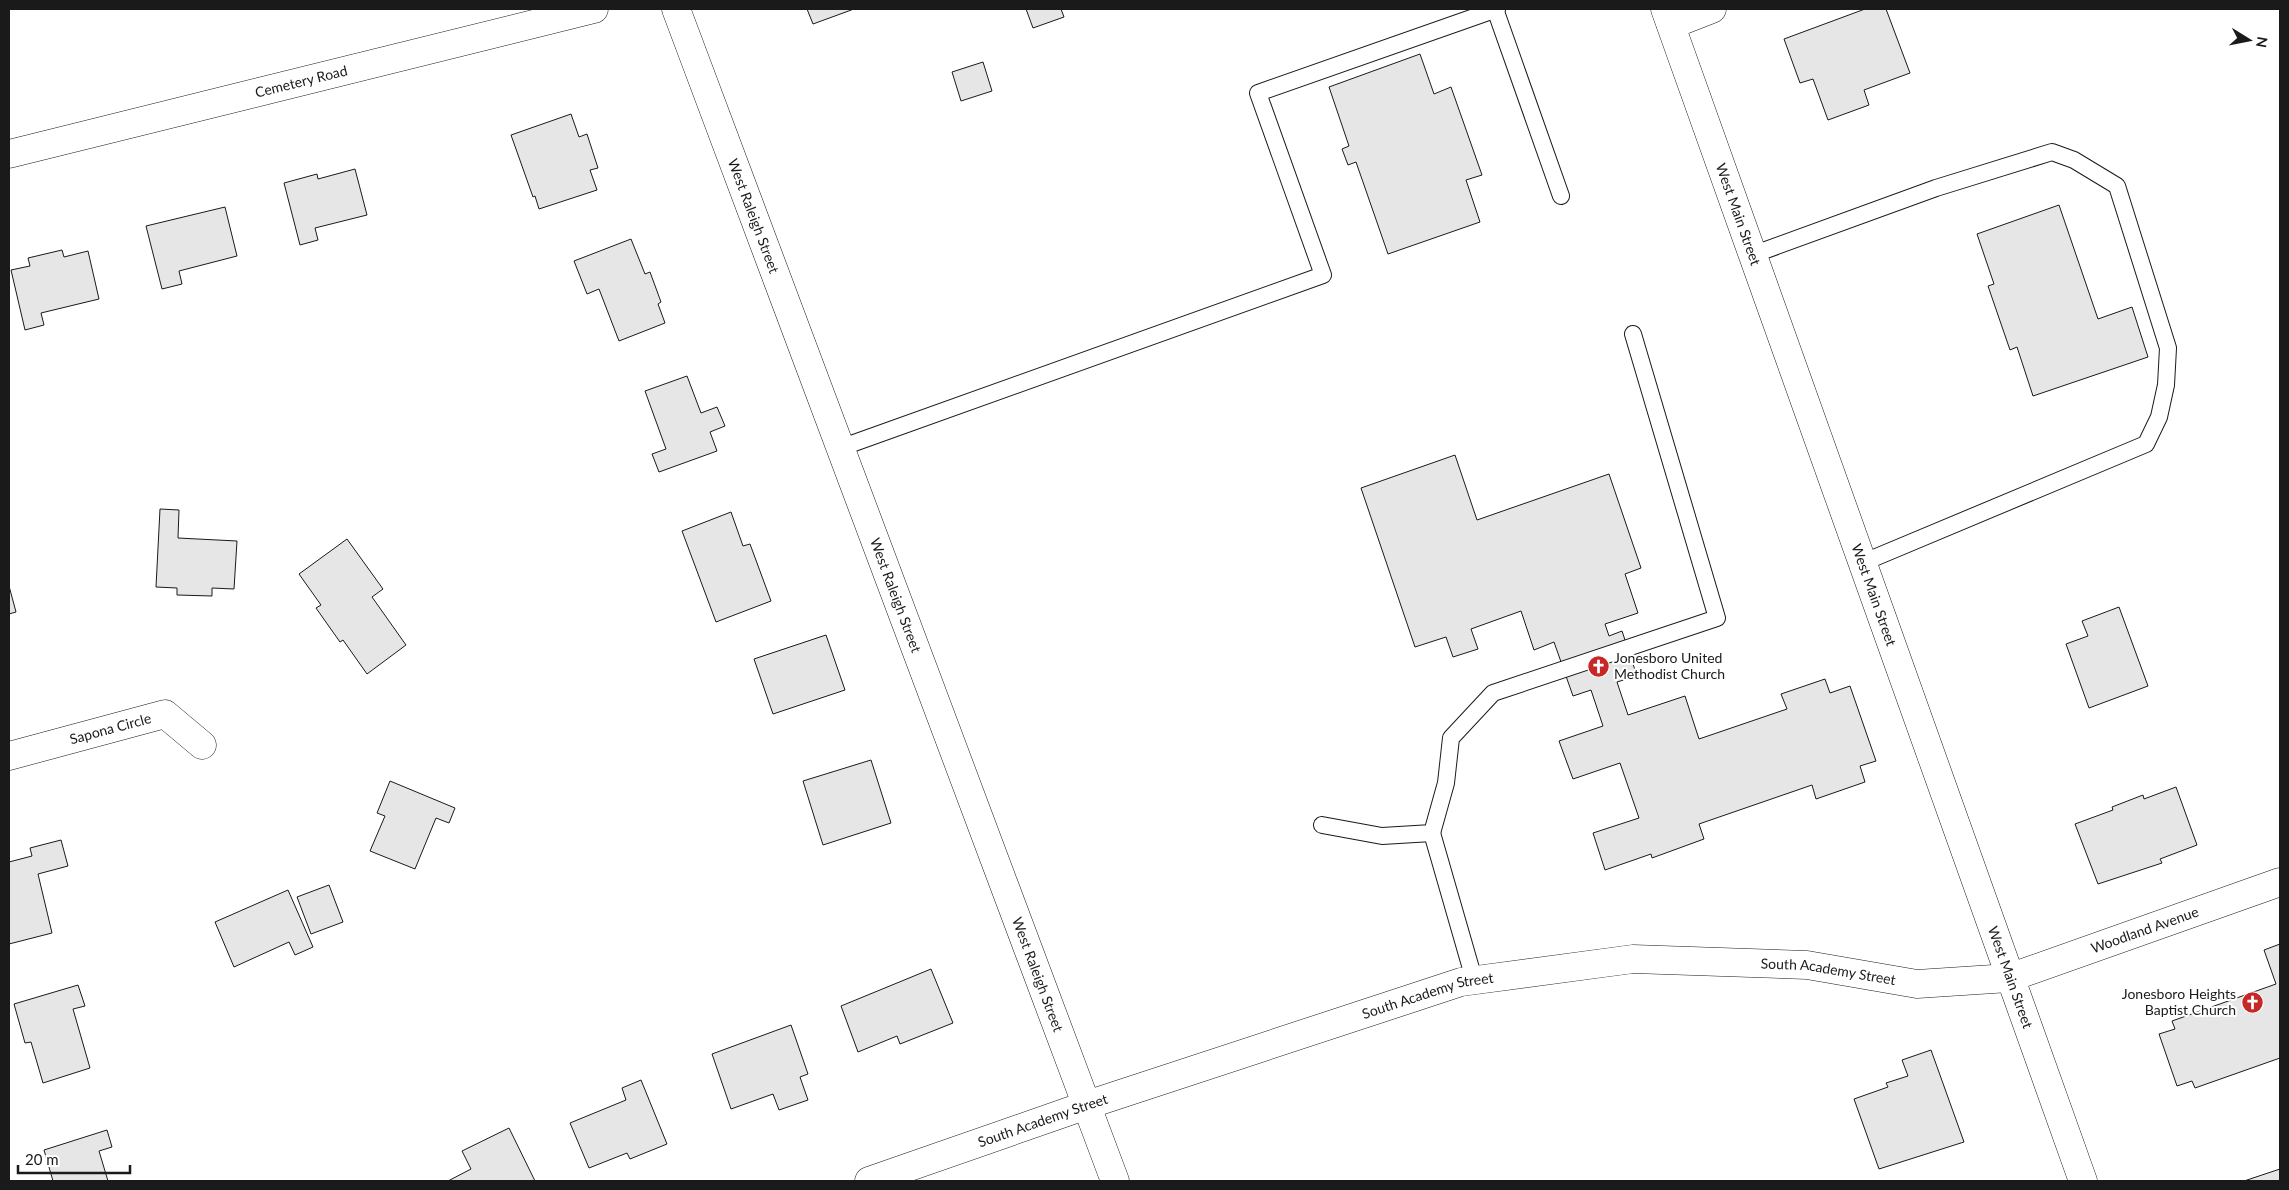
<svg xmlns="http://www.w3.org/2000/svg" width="2289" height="1190" font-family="Lato,sans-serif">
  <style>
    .building { fill: #e6e6e6; stroke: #1a1a1a }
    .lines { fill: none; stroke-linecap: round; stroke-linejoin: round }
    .lane-casing { stroke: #1a1a1a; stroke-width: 18 }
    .street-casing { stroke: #1a1a1a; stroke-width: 29 }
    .secondary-casing { stroke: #1a1a1a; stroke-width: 29 }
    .lane { stroke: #fff; stroke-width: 16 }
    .street { stroke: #fff; stroke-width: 28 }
    .secondary { stroke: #fff; stroke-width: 28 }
    .labels { text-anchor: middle; stroke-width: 4; stroke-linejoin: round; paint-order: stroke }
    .street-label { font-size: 14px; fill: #1a1a1a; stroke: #fff }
    .poi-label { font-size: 14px; fill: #1a1a1a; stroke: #fff; text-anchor: start }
  </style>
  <rect width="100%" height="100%" fill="#fff"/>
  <g class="building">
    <path d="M807,9H854L813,24Z"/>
    <path d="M1026,9H1061L1064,17L1033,28Z"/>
    <path d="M1865,9H1886L1910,73L1864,90L1869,105L1828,120L1813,79L1800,83L1784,39Z"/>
    <path d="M1420,54L1434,94L1451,87L1482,175L1466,180L1480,222L1388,254L1356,162L1348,165L1342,149L1349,146L1329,87Z"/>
    <path d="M983,62L992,91L961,101L952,72Z"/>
    <path d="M571,114L579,137L587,134L598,168L590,170L597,190L539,209L535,196L533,197L511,135Z"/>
    <path d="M355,169L367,215L315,228L318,240L300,245L284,183L317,174L318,179Z"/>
    <path d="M2059,205L2098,319L2132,307L2148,357L2033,396L2017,347L2010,350L1988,286L1994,284L1977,234Z"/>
    <path d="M225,207L237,256L179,271L182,284L162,289L146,226Z"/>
    <path d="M631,239L645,274L650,272L661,302L658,304L665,323L619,341L599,289L587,294L574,261Z"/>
    <path d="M62,250L64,257L88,251L99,299L41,313L44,325L25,330L11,270L30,266L28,258Z"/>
    <path d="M687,376L701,413L717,407L725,426L710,432L717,451L659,472L652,454L666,449L645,391Z"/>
    <path d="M1455,455L1477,520L1609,474L1641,568L1625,574L1638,613L1605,624L1609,636L1622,631L1637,676L1617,682L1628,715L1685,696L1699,739L1787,709L1781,694L1825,679L1830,693L1850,686L1876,761L1860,766L1865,782L1816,799L1812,785L1699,824L1704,839L1652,858L1651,854L1605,870L1593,833L1639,818L1620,763L1573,779L1559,741L1603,726L1591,690L1573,696L1554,642L1534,650L1521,611L1471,629L1478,649L1453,657L1446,637L1415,647L1361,488Z"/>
    <path d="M160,509L179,510L178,538L237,541L234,589L212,588V596L177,595V588L156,587Z"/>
    <path d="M731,512L743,546L750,544L771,601L716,622L682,531Z"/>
    <path d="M347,539L383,589L372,597L406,645L367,674L343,640L340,642L316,608L321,605L299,574Z"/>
    <path d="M9,586L16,612L9,614Z"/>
    <path d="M2119,607L2148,686L2089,708L2066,644L2088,636L2082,621Z"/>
    <path d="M826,635L845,690L773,714L754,659Z"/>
    <path d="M871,760L891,823L823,845L803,781Z"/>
    <path d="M390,781L455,808L449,823L436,818L415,869L370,851L385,816L377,813Z"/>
    <path d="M2176,787L2197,845L2160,859L2162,863L2098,884L2075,824L2113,810L2112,807L2143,795L2144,799Z"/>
    <path d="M61,840L68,866L38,874L52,933L9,944V862L32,856L30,848Z"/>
    <path d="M329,885L343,922L311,934L297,897Z"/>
    <path d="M288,890L313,947L295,955L289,942L234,967L215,922Z"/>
    <path d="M2280,944V1058L2195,1088L2192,1081L2177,1086L2159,1034L2175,1029L2172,1021L2276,984L2264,950Z"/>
    <path d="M931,969L953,1023L900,1044L897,1036L858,1052L841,1006Z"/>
    <path d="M78,985L85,1006L73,1009L90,1068L43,1083L31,1042L25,1043L14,1004Z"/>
    <path d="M791,1025L808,1074L800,1077L808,1100L779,1110L773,1094L731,1109L712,1054Z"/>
    <path d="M1931,1050L1964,1142L1879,1169L1854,1099L1888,1087L1886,1083L1908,1076L1902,1060Z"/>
    <path d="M641,1080L667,1144L630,1159L627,1153L589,1168L570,1123L626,1100L622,1088Z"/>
    <path d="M509,1128L535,1181H448L471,1169L462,1151Z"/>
    <path d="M107,1130L112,1147L99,1151L108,1181H53L44,1150Z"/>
    <path d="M2280,1169V1181H2244Z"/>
  </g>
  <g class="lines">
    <defs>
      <g id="lane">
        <path d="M1495,9L1561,196"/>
        <path d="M1752,255L1936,188L2052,152L2074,160L2117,186L2168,348L2166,385L2159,417L2146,444L1862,563"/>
        <path d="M840,448L1323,275L1258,93L1497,9"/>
        <path d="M1322,825L1382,836L1432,833L1446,783L1451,738L1493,693L1717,618L1633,334"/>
        <path d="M1432,833L1474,979"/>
      </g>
      <g id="street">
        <path id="s1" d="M676,9L1115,1181"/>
        <path d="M1671,25L1712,9"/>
        <path id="s2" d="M9,154L594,9"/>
        <path id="s3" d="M9,756L165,714L202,745"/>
        <path id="s4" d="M869,1181L1087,1105L1461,982L1633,959L1807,965L1917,984L2009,978"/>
      </g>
      <g id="secondary">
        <path id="s5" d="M1665,9L2083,1181"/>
        <path id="s6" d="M2009,978L2280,882"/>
      </g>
    </defs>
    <use href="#lane" class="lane-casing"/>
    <use href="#street" class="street-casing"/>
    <use href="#secondary" class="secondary-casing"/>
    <use href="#lane" class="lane"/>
    <use href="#street" class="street"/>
    <use href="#secondary" class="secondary"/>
  </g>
  <defs>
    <symbol id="church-disc" viewBox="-11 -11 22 22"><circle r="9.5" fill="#c62828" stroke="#fff"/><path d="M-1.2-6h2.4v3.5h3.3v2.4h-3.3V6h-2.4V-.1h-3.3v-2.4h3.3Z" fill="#fff"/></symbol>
  </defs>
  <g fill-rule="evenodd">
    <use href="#church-disc" x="1586" y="654" width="25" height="25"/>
    <use href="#church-disc" x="2240" y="990" width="25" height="25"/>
  </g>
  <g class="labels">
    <g class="street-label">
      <text dy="5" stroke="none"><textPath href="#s2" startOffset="301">Cemetery Road</textPath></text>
      <text dy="5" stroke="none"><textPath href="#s5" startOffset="218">West Main Street</textPath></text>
      <text dy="5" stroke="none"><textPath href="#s1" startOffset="221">West Raleigh Street</textPath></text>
      <text dy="5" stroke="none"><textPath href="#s1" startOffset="626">West Raleigh Street</textPath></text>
      <text dy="5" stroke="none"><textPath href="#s5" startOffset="622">West Main Street</textPath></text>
      <text dy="5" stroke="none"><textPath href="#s3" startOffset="105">Sapona Circle</textPath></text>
      <text dy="5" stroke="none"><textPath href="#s6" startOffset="144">Woodland Avenue</textPath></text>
      <text dy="5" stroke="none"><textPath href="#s4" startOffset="994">South Academy Street</textPath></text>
      <text dy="5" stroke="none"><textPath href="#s1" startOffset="1031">West Raleigh Street</textPath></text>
      <text dy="5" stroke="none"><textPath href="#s5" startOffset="1028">West Main Street</textPath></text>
      <text dy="5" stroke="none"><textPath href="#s4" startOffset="589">South Academy Street</textPath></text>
      <text dy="5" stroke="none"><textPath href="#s4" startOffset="184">South Academy Street</textPath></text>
    </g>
    <g class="poi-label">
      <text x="1614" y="663">Jonesboro United<tspan x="1614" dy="16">Methodist Church</tspan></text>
      <text x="2236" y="999" text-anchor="end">Jonesboro Heights<tspan x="2236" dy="16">Baptist Church</tspan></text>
    </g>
  </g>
  <rect width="2289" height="1190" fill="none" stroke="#1a1a1a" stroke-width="20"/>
  <g transform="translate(2249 40) rotate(100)" stroke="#ffffff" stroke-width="4" paint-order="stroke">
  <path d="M0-4L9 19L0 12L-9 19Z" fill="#1a1a1a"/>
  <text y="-8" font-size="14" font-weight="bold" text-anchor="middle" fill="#1a1a1a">N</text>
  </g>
  <path d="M18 1165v8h112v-8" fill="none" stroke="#1a1a1a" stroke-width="2.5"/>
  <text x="25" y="1165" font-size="15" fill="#1a1a1a" stroke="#ffffff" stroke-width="4" paint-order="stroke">20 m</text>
</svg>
